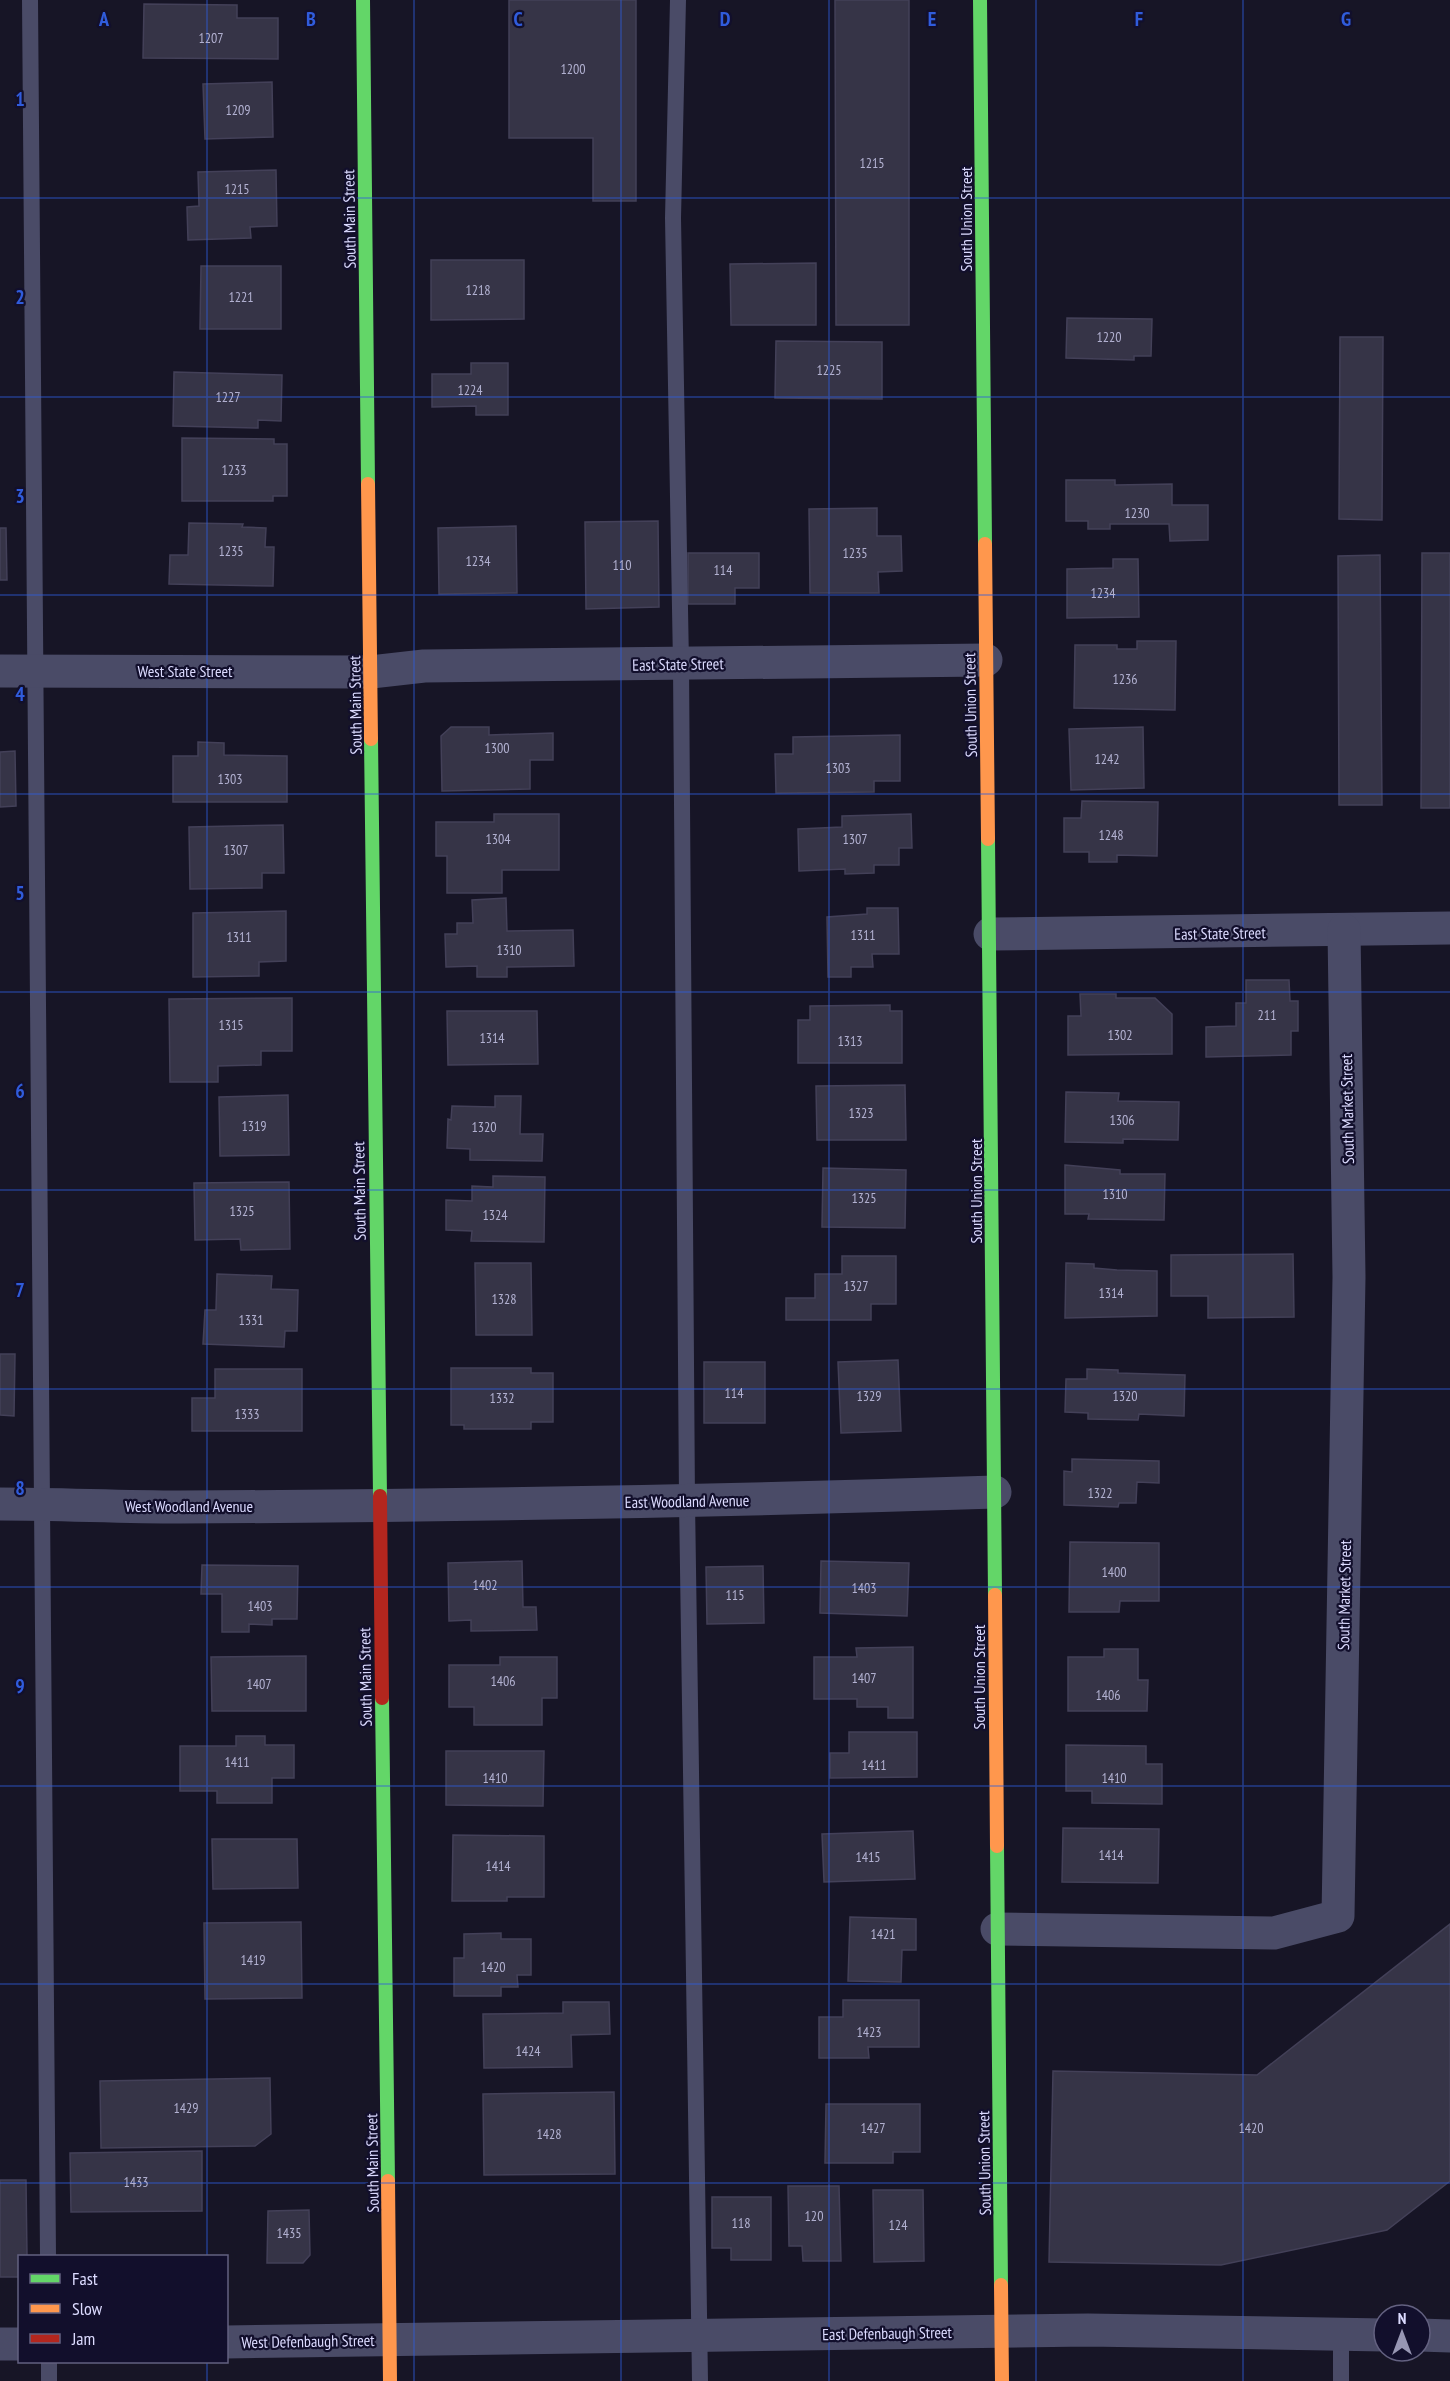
<svg xmlns="http://www.w3.org/2000/svg" width="1450" height="2381" font-family="'PT Sans Narrow',sans-serif">
  <style>
    .building { fill: #363447; stroke: #434058; stroke-width: 1.5 }
    .lines { fill: none; stroke-linecap: round; stroke-linejoin: round }
    .lane { stroke: #4a4b67; stroke-width: 16 }
    .street { stroke: #4a4b67; stroke-width: 33 }
    .fast { stroke: #63d668; stroke-width: 14 }
    .slow { stroke: #ff974d; stroke-width: 14 }
    .jam { stroke: #b3261e; stroke-width: 14 }
    .grid { fill: none; stroke: #305cdc; stroke-width: 1.5; stroke-opacity: 0.55 }
    .labels { text-anchor: middle; stroke-width: 4.5; stroke-linejoin: round; paint-order: stroke }
    .number-label { font-size: 14px; fill: #b2b1d1 }
    .street-label { font-size: 16px; fill: #dcdbff; stroke: #120f2c }
    .grid-label { font-size: 20px; text-anchor: middle; font-weight: bold; fill: #305cdc; stroke: #120f2c; stroke-width: 4.5; stroke-linejoin: round; paint-order: stroke }
  </style>
  <rect width="100%" height="100%" fill="#171526"/>
  <g class="building">
    <path d="M509,0H636V201H593V138H509Z"/>
    <path d="M835,0H909V325H836Z"/>
    <path d="M144,4L237,5V18H278V59L143,58Z"/>
    <path d="M272,82L273,137L205,139L203,84Z"/>
    <path d="M276,170L277,226L250,227L251,238L188,240L187,207L199,206L198,172Z"/>
    <path d="M431,260H524V319L431,320Z"/>
    <path d="M816,263V325H731L730,264Z"/>
    <path d="M201,266H281V329H200Z"/>
    <path d="M1067,318L1152,319L1151,356H1134V360L1066,358Z"/>
    <path d="M1340,337H1383L1382,520L1339,519Z"/>
    <path d="M776,341L882,342V399L775,398Z"/>
    <path d="M471,363H508V415H476V406L432,407V374H471Z"/>
    <path d="M174,372L282,375L281,421L258,420V428L173,426Z"/>
    <path d="M182,438L274,439V444H287V496H273V501H182Z"/>
    <path d="M1066,480H1115V485L1172,484V505H1208V540L1170,541L1169,524H1110V529H1088V521H1066Z"/>
    <path d="M877,508V536H901L902,571L878,572L879,593H810L809,509Z"/>
    <path d="M658,521L659,607L586,609L585,522Z"/>
    <path d="M189,523L243,524L242,527L266,528L265,547H274L273,586L169,584L170,555H188Z"/>
    <path d="M516,526L517,593L439,594L438,528Z"/>
    <path d="M0,528H6L7,580H0Z"/>
    <path d="M688,553H759V588H735V604H688Z"/>
    <path d="M1422,553H1450V808H1421Z"/>
    <path d="M1380,555L1382,805H1339L1338,556Z"/>
    <path d="M1113,559H1138L1139,617L1067,618V569L1113,568Z"/>
    <path d="M1137,641H1176L1175,710L1074,708L1075,645H1117V649H1137Z"/>
    <path d="M451,727H489V735L553,733V760H530V789L442,791L441,736Z"/>
    <path d="M1143,727L1144,788L1071,790L1069,729Z"/>
    <path d="M900,735V781H874V792L776,793L775,754H793V737Z"/>
    <path d="M198,742L224,743V755L287,756V802H173V756H198Z"/>
    <path d="M15,751L16,806L0,807V752Z"/>
    <path d="M1082,801L1158,802L1157,856L1117,855V862H1089V852H1064V818H1081Z"/>
    <path d="M494,814H559V870H502V893H447V856H436V822H494Z"/>
    <path d="M911,814L912,848H899V865H874V873L845,874V869L799,871L798,829L842,827V816Z"/>
    <path d="M283,825L284,873H262V888L190,889L189,827Z"/>
    <path d="M506,898L507,931L573,930L574,966L507,967V977H477V966L446,967L445,934H457V923H473L472,900Z"/>
    <path d="M867,908H898L899,954H872L873,967H851V977H828L827,917L867,914Z"/>
    <path d="M286,911V961L259,962V976L193,977V913Z"/>
    <path d="M1246,980H1289L1290,1001H1298V1031H1291V1055L1206,1057V1027L1236,1026V1003H1246Z"/>
    <path d="M1080,994H1116V998H1155L1172,1014V1054L1068,1055V1016H1081Z"/>
    <path d="M292,998V1051H261V1065L218,1066V1082H170L169,999Z"/>
    <path d="M890,1005V1011H902V1063H798V1020H810V1006Z"/>
    <path d="M447,1011H537L538,1064L448,1065Z"/>
    <path d="M905,1085L906,1140H817L816,1086Z"/>
    <path d="M1066,1092L1119,1093L1118,1101L1179,1102L1178,1140L1123,1139V1143L1065,1142Z"/>
    <path d="M288,1095L289,1155L220,1156L219,1097Z"/>
    <path d="M495,1096H521L520,1134H543L542,1161L470,1160V1149L447,1148L448,1119L451,1120L452,1106L495,1107Z"/>
    <path d="M1065,1165L1120,1170V1174H1165L1164,1220L1088,1219L1089,1214H1065Z"/>
    <path d="M823,1168L906,1170L905,1228L822,1227Z"/>
    <path d="M493,1176L545,1177L544,1242L471,1241L472,1231L446,1230V1200L472,1201V1186L493,1187Z"/>
    <path d="M289,1182L290,1249L241,1250L240,1239L195,1240L194,1183Z"/>
    <path d="M1293,1254L1294,1317L1208,1318V1296H1171V1255Z"/>
    <path d="M842,1256H896V1304H871V1320H786V1298H815V1274H842Z"/>
    <path d="M475,1263H531L532,1335H476Z"/>
    <path d="M1066,1263L1094,1264V1268L1117,1270L1157,1271V1316L1065,1318Z"/>
    <path d="M217,1274L272,1276L271,1289L298,1290L297,1331H285L284,1347L203,1344L205,1310H216Z"/>
    <path d="M0,1354H15L14,1416L0,1415Z"/>
    <path d="M898,1360L901,1431L841,1433L838,1362Z"/>
    <rect x="704" y="1362" width="61" height="61"/>
    <path d="M451,1368H531V1373H553V1422H531V1429H464V1425H451Z"/>
    <path d="M215,1369H302V1431H192V1398H215Z"/>
    <path d="M1087,1369L1118,1370V1373L1185,1375L1184,1416L1139,1414L1138,1420L1088,1419V1413L1065,1412L1066,1379H1087Z"/>
    <path d="M1072,1459L1159,1461V1483L1137,1482L1136,1503H1119L1118,1507L1064,1505V1471L1072,1472Z"/>
    <path d="M1070,1542L1159,1543V1601H1120L1119,1612H1069Z"/>
    <path d="M522,1561L523,1607H536L537,1630L471,1631V1620L449,1621L448,1563Z"/>
    <path d="M821,1561L909,1563L907,1616L820,1613Z"/>
    <path d="M202,1565L298,1566L297,1619H272V1625L249,1624V1632H222V1594H201Z"/>
    <path d="M763,1566L764,1623L707,1624L706,1567Z"/>
    <path d="M913,1647V1718H888V1707H857V1699H814V1657H857L856,1648Z"/>
    <path d="M1104,1649H1138V1680H1148L1147,1711H1068V1657H1104Z"/>
    <path d="M306,1656V1711H212L211,1657Z"/>
    <path d="M500,1657H557V1698H542V1725H474V1707H449V1665H500Z"/>
    <path d="M849,1732H917V1777L830,1778V1753H849Z"/>
    <path d="M236,1736H265V1745H294V1778H272V1803H217V1791H180V1746H236Z"/>
    <path d="M1066,1745L1146,1746V1764H1162V1804L1092,1803V1791H1066Z"/>
    <path d="M446,1751H544L543,1806L446,1805Z"/>
    <path d="M1063,1828L1159,1829L1158,1883L1062,1882Z"/>
    <path d="M913,1831L915,1879L824,1882L822,1834Z"/>
    <path d="M453,1835L544,1836V1897H507V1901H452Z"/>
    <path d="M212,1839H297L298,1888L213,1889Z"/>
    <path d="M850,1917L916,1919V1950H902L901,1982L848,1981Z"/>
    <path d="M301,1922L302,1998L205,1999L204,1923Z"/>
    <path d="M1450,1924V2181L1387,2230L1221,2265L1049,2262L1053,2071L1257,2075Z"/>
    <path d="M501,1933V1939H531V1975H517L518,1987H501V1996H454V1958H464V1934Z"/>
    <path d="M843,2000H919V2047H868L869,2058H819V2017H843Z"/>
    <path d="M563,2002H609L610,2034L571,2035L572,2067L484,2068L483,2014L563,2013Z"/>
    <path d="M270,2078L271,2134L255,2146L101,2148L100,2081Z"/>
    <path d="M614,2092L615,2174L484,2175L483,2094Z"/>
    <path d="M826,2104H920V2152H893V2163H825Z"/>
    <path d="M202,2151V2211L71,2212L70,2153Z"/>
    <path d="M0,2180H26L27,2256H20V2277H0Z"/>
    <path d="M788,2186H839L841,2261H803L802,2246H789Z"/>
    <path d="M873,2190H923L924,2261L874,2262Z"/>
    <path d="M712,2197H771V2260H731V2248H712Z"/>
    <path d="M309,2210L310,2255L303,2263H267L268,2211Z"/>
  </g>
  <g class="lines">
    <g class="lane">
      <path d="M30,0L48,2256"/>
      <path d="M678,0L673,218L681,664L687,1501L700,2381"/>
      <path d="M49,2362V2381"/>
      <path d="M1341,2381V2334"/>
    </g>
    <g class="street">
      <path d="M0,671L371,672L424,666L986,660"/>
      <path d="M990,934L1450,928"/>
      <path d="M0,1504C60,1504 120,1507 180,1507C452,1506 723,1501 995,1492"/>
      <path d="M997,1929L1274,1933L1338,1916L1349,1277L1344,930"/>
      <path d="M1420,2335L1450,2336"/>
      <path d="M226,2342L1088,2330L1384,2335"/>
      <path d="M0,2344H20"/>
    </g>
    <g class="fast">
      <path d="M363,0L368,484"/>
      <path d="M980,0L985,544"/>
      <path d="M371,739L380,1496"/>
      <path d="M988,839L995,1595"/>
      <path d="M382,1698L388,2181"/>
      <path d="M997,1846L1001,2285"/>
    </g>
    <g class="slow">
      <path d="M368,484L371,739"/>
      <path d="M985,544L988,839"/>
      <path d="M995,1595L997,1846"/>
      <path d="M388,2181L390,2381"/>
      <path d="M1001,2285L1002,2381"/>
    </g>
    <path class="jam" d="M380,1496L382,1698"/>
  </g>
  <path class="grid" d="M207,0V2256M414,0V2381M621,0V2381M829,0V2381M1036,0V2381M1243,0V2381M0,198H1450M0,397H1450M0,595H1450M0,794H1450M0,992H1450M0,1190H1450M0,1389H1450M0,1587H1450M0,1786H1450M0,1984H1450M0,2183H1450M207,2362V2381"/>
  <g class="labels">
    <g class="number-label">
      <text x="211" y="43">1207</text>
      <text x="573" y="74">1200</text>
      <text x="238" y="115">1209</text>
      <text x="872" y="168">1215</text>
      <text x="237" y="194">1215</text>
      <text x="478" y="295">1218</text>
      <text x="241" y="302">1221</text>
      <text x="1109" y="342">1220</text>
      <text x="829" y="375">1225</text>
      <text x="470" y="395">1224</text>
      <text x="228" y="402">1227</text>
      <text x="234" y="475">1233</text>
      <text x="1137" y="518">1230</text>
      <text x="231" y="556">1235</text>
      <text x="855" y="558">1235</text>
      <text x="478" y="566">1234</text>
      <text x="622" y="570">110</text>
      <text x="723" y="575">114</text>
      <text x="1103" y="598">1234</text>
      <text x="1125" y="684">1236</text>
      <text x="497" y="753">1300</text>
      <text x="1107" y="764">1242</text>
      <text x="838" y="773">1303</text>
      <text x="230" y="784">1303</text>
      <text x="1111" y="840">1248</text>
      <text x="498" y="844">1304</text>
      <text x="855" y="844">1307</text>
      <text x="236" y="855">1307</text>
      <text x="863" y="940">1311</text>
      <text x="239" y="942">1311</text>
      <text x="509" y="955">1310</text>
      <text x="1267" y="1020">211</text>
      <text x="231" y="1030">1315</text>
      <text x="1120" y="1040">1302</text>
      <text x="492" y="1043">1314</text>
      <text x="850" y="1046">1313</text>
      <text x="861" y="1118">1323</text>
      <text x="1122" y="1125">1306</text>
      <text x="254" y="1131">1319</text>
      <text x="484" y="1132">1320</text>
      <text x="1115" y="1199">1310</text>
      <text x="864" y="1203">1325</text>
      <text x="242" y="1216">1325</text>
      <text x="495" y="1220">1324</text>
      <text x="856" y="1291">1327</text>
      <text x="1111" y="1298">1314</text>
      <text x="504" y="1304">1328</text>
      <text x="251" y="1325">1331</text>
      <text x="734" y="1398">114</text>
      <text x="869" y="1401">1329</text>
      <text x="1125" y="1401">1320</text>
      <text x="502" y="1403">1332</text>
      <text x="247" y="1419">1333</text>
      <text x="1100" y="1498">1322</text>
      <text x="1114" y="1577">1400</text>
      <text x="485" y="1590">1402</text>
      <text x="864" y="1593">1403</text>
      <text x="735" y="1600">115</text>
      <text x="260" y="1611">1403</text>
      <text x="864" y="1683">1407</text>
      <text x="503" y="1686">1406</text>
      <text x="259" y="1689">1407</text>
      <text x="1108" y="1700">1406</text>
      <text x="237" y="1767">1411</text>
      <text x="874" y="1770">1411</text>
      <text x="495" y="1783">1410</text>
      <text x="1114" y="1783">1410</text>
      <text x="1111" y="1860">1414</text>
      <text x="868" y="1862">1415</text>
      <text x="498" y="1871">1414</text>
      <text x="883" y="1939">1421</text>
      <text x="253" y="1965">1419</text>
      <text x="493" y="1972">1420</text>
      <text x="869" y="2037">1423</text>
      <text x="528" y="2056">1424</text>
      <text x="186" y="2113">1429</text>
      <text x="873" y="2133">1427</text>
      <text x="1251" y="2133">1420</text>
      <text x="549" y="2139">1428</text>
      <text x="136" y="2187">1433</text>
      <text x="814" y="2221">120</text>
      <text x="741" y="2228">118</text>
      <text x="898" y="2230">124</text>
      <text x="289" y="2238">1435</text>
    </g>
    <g class="street-label">
      <text transform="translate(349 219) rotate(-91)" y="6">South Main Street</text>
      <text transform="translate(966 219) rotate(-90)" y="6">South Union Street</text>
      <text transform="translate(678 664) rotate(-1)" y="6">East State Street</text>
      <text x="185" y="677">West State Street</text>
      <text transform="translate(355 705) rotate(-91)" y="6">South Main Street</text>
      <text transform="translate(970 705) rotate(-91)" y="6">South Union Street</text>
      <text transform="translate(1220 933) rotate(-1)" y="6">East State Street</text>
      <text transform="translate(1347 1109) rotate(-91)" y="6">South Market Street</text>
      <text transform="translate(359 1191) rotate(-91)" y="6">South Main Street</text>
      <text transform="translate(976 1191) rotate(-90)" y="6">South Union Street</text>
      <text transform="translate(687 1501) rotate(-1)" y="6">East Woodland Avenue</text>
      <text x="189" y="1512">West Woodland Avenue</text>
      <text transform="translate(1344 1595) rotate(-89)" y="6">South Market Street</text>
      <text transform="translate(365 1677) rotate(-91)" y="6">South Main Street</text>
      <text transform="translate(979 1677) rotate(-90)" y="6">South Union Street</text>
      <text transform="translate(372 2163) rotate(-91)" y="6">South Main Street</text>
      <text transform="translate(984 2163) rotate(-91)" y="6">South Union Street</text>
      <text transform="translate(887 2333) rotate(-1)" y="6">East Defenbaugh Street</text>
      <text transform="translate(308 2341) rotate(-1)" y="6">West Defenbaugh Street</text>
    </g>
  </g>
  <g class="grid-label">
    <text x="104" y="26">A</text>
    <text x="311" y="26">B</text>
    <text x="518" y="26">C</text>
    <text x="725" y="26">D</text>
    <text x="932" y="26">E</text>
    <text x="1139" y="26">F</text>
    <text x="1346" y="26">G</text>
    <text x="20" y="106">1</text>
    <text x="20" y="304">2</text>
    <text x="20" y="503">3</text>
    <text x="20" y="701">4</text>
    <text x="20" y="900">5</text>
    <text x="20" y="1098">6</text>
    <text x="20" y="1297">7</text>
    <text x="20" y="1495">8</text>
    <text x="20" y="1693">9</text>
  </g>
  <rect x="18" y="2255" width="210" height="108" fill="#120f2c" stroke="#636180" stroke-width="1.5"/>
  <rect x="30" y="2274" width="30" height="9" fill="#63d668" stroke="#636180" stroke-width="1.5"/>
  <text x="72" y="2285" font-size="18" fill="#dcdbff">Fast</text>
  <rect x="30" y="2304" width="30" height="9" fill="#ff974d" stroke="#636180" stroke-width="1.5"/>
  <text x="72" y="2315" font-size="18" fill="#dcdbff">Slow</text>
  <rect x="30" y="2334" width="30" height="9" fill="#b3261e" stroke="#636180" stroke-width="1.5"/>
  <text x="72" y="2345" font-size="18" fill="#dcdbff">Jam</text>
  <g transform="translate(1402 2333)"><circle r="28" fill="#120f2c" stroke="#636180" stroke-width="1.5"/>
  <path d="M0-4.5L10 22L0 15L-10 22Z" fill="#9796b3"/>
  <text y="-9" font-size="16" font-weight="bold" text-anchor="middle" fill="#dcdbff">N</text>
  </g>
</svg>
